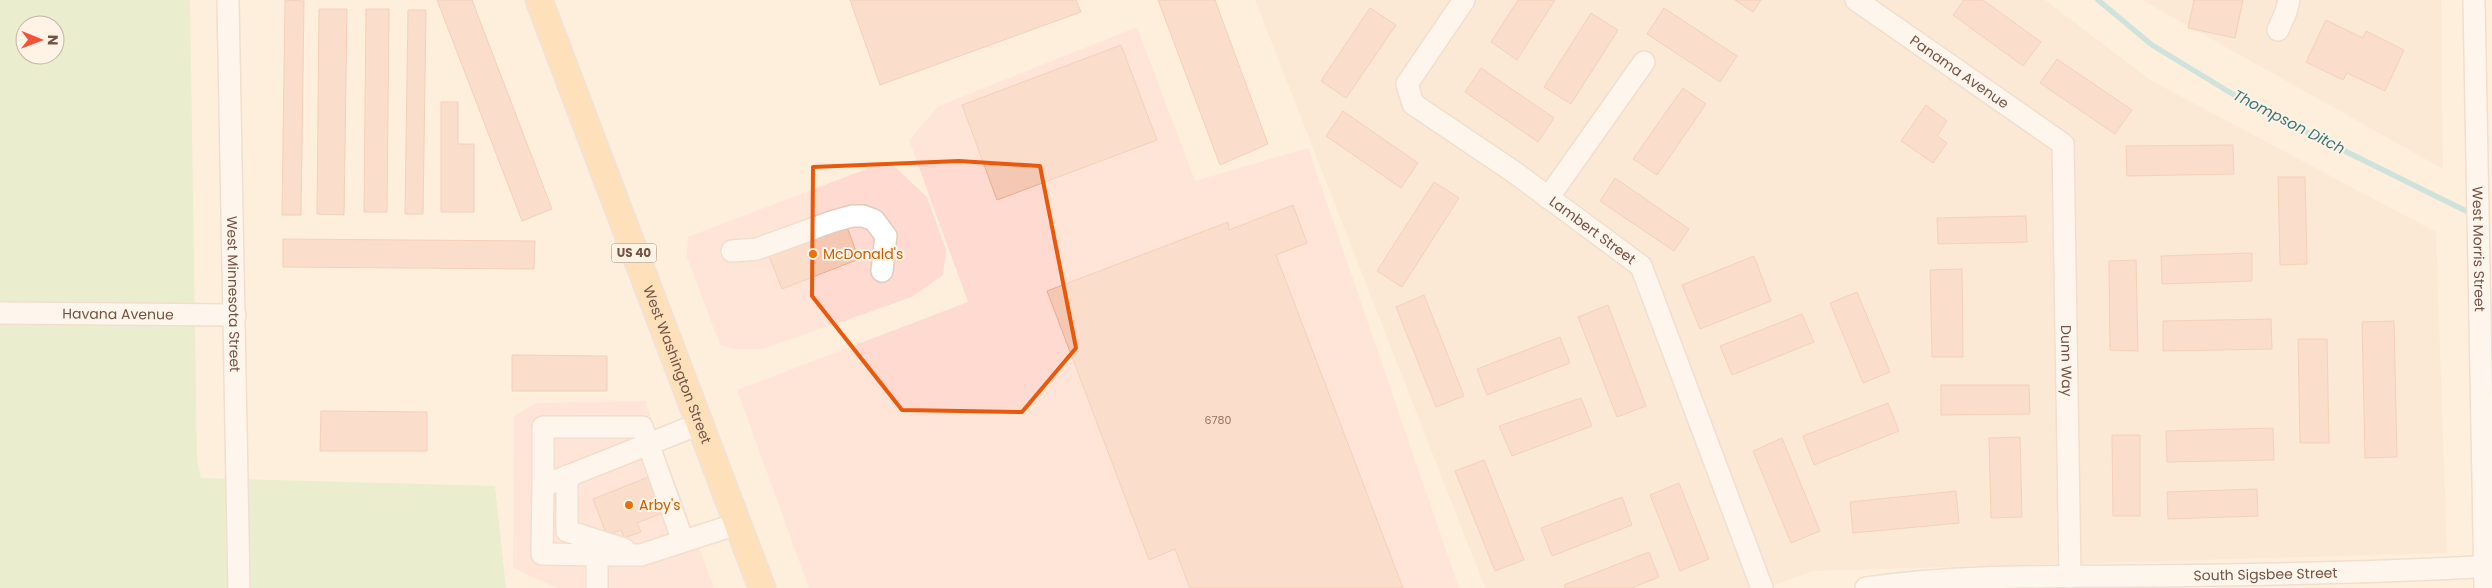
<svg xmlns="http://www.w3.org/2000/svg" width="2492" height="588" font-family="Poppins,sans-serif">
  <style>
    .residential { fill: #f8e2ce }
    .commercial { fill: #ffdad0 }
    .green { fill: #d3ecbc; fill-rule: evenodd }
    .lines { fill: none; stroke-linecap: round; stroke-linejoin: round }
    .stream { stroke: #97d6db; stroke-width: 5.5 }
    .building { fill: #f5c8b3; stroke: #e9ac92 }
    .minor-casing { stroke: #e4cbbc; stroke-width: 24 }
    .major-casing { stroke: #ded5d2; stroke-width: 29 }
    .minor { stroke: #fff; stroke-width: 21 }
    .major { stroke: #ffce93; stroke-width: 26 }
    .marked { fill: none; stroke: #e8590c; stroke-width: 4; stroke-linejoin: round }
    .food-dot { fill: #e8710a; stroke: #fff3e5; stroke-width: 2 }
    .labels { text-anchor: middle; stroke-width: 4; stroke-linejoin: round; paint-order: stroke }
    .number-label { font-size: 11px; fill: #957060 }
    .shield { fill: #fff3e5; stroke: #9e8274; stroke-width: 1 }
    .shield-label { font-size: 12px; font-weight: bold; fill: #755244 }
    .street-label { font-size: 14px; fill: #755244; stroke: #fff3e5 }
    .food-label { font-size: 14px; fill: #c56008; stroke: #fff3e5; text-anchor: start }
    .water-label { font-size: 15px; font-style: italic; fill: #37767c; stroke: #fff3e5 }
  </style>
  <rect width="100%" height="100%" fill="#feefdd"/>
  <g class="residential">
    <path d="M1255,0H2045L2152,81L2436,232L2447,553L1813,571L1767,588H1485Z"/>
    <path d="M2142,0H2441L2443,169Z"/>
  </g>
  <g class="commercial">
    <path d="M1137,27L1195,181L1308,148L1459,588H809L737,390L968,302L909,140L939,106Z"/>
    <path d="M885,162L893,165L927,197L946,250L943,275L912,297L763,349H734L720,345L687,257L688,237Z"/>
    <path d="M645,401L714,588H557L513,568L514,416L536,403Z"/>
  </g>
  <path class="green" d="M0,0H190L197,461L201,478L495,486L506,588H0ZM25,25H55V55H25Z"/>
  <g class="lines">
    <path class="stream" d="M2098,0L2152,45L2244,101L2472,214"/>
  </g>
  <g class="building">
    <path d="M285,0L304,1L301,215H282Z"/>
    <path d="M437,0H472L552,209L522,221Z"/>
    <path d="M850,0H1076L1081,12L880,85Z"/>
    <path d="M1158,0H1215L1268,144L1220,165Z"/>
    <path d="M1518,0H1555L1517,60L1491,42Z"/>
    <path d="M1735,0H1761L1753,12Z"/>
    <path d="M1964,0H1983L2041,42L2023,66L1953,15Z"/>
    <path d="M2194,0H2243L2235,38L2188,28Z"/>
    <path d="M1370,8L1396,25L1346,98L1321,81Z"/>
    <path d="M1664,8L1737,56L1720,82L1647,34Z"/>
    <path d="M319,9H347L344,215L317,214Z"/>
    <path d="M366,9H389L387,212H364Z"/>
    <path d="M408,10H426L423,214H405Z"/>
    <path d="M1591,13L1618,30L1571,104L1544,87Z"/>
    <path d="M2326,20L2363,38L2366,31L2404,50L2385,91L2347,73L2343,80L2306,62Z"/>
    <path d="M1121,45L1157,140L997,200L962,105Z"/>
    <path d="M2057,59L2132,110L2115,134L2040,83Z"/>
    <path d="M1481,68L1554,118L1538,142L1465,92Z"/>
    <path d="M1683,88L1706,104L1657,175L1633,159Z"/>
    <path d="M441,102H458V144H474V212H441Z"/>
    <path d="M1926,105L1947,121L1937,136L1947,143L1933,163L1901,141Z"/>
    <path d="M1343,111L1418,163L1401,188L1326,136Z"/>
    <path d="M2233,145L2234,174L2127,176L2126,146Z"/>
    <path d="M2278,177H2305L2307,264L2280,265Z"/>
    <path d="M1615,178L1689,229L1674,251L1600,201Z"/>
    <path d="M1434,182L1459,198L1402,287L1377,271Z"/>
    <path d="M1293,205L1307,243L1276,255L1403,588H1190L1175,549L1149,560L1047,291L1228,222L1229,230Z"/>
    <path d="M2026,216L2027,242L1938,244L1937,218Z"/>
    <path d="M845,222L859,259L782,289L767,251Z"/>
    <path d="M283,239L535,241L534,269L283,267Z"/>
    <path d="M2252,253V281L2162,284L2161,256Z"/>
    <path d="M1754,256L1771,301L1700,329L1682,285Z"/>
    <path d="M2136,260L2138,351L2110,350L2109,261Z"/>
    <path d="M1962,269L1963,357H1932L1930,270Z"/>
    <path d="M1857,292L1890,372L1863,383L1830,303Z"/>
    <path d="M1424,295L1464,396L1436,407L1396,307Z"/>
    <path d="M1608,305L1646,406L1617,417L1578,317Z"/>
    <path d="M1802,314L1814,342L1732,375L1720,346Z"/>
    <path d="M2271,319L2272,349L2163,351V321Z"/>
    <path d="M2394,321L2397,457L2365,458L2362,322Z"/>
    <path d="M1560,337L1570,363L1487,395L1477,369Z"/>
    <path d="M2298,339H2327L2329,443H2300Z"/>
    <path d="M512,355L607,356V391H512Z"/>
    <path d="M1941,385H2029L2030,414L1941,415Z"/>
    <path d="M1581,398L1592,426L1512,456L1499,426Z"/>
    <path d="M1888,403L1899,431L1814,465L1803,436Z"/>
    <path d="M321,411L427,412V451H320Z"/>
    <path d="M2273,428L2274,460L2167,462L2166,431Z"/>
    <path d="M2112,435H2140V516H2113Z"/>
    <path d="M2020,437L2022,517L1991,518L1989,438Z"/>
    <path d="M1782,438L1820,531L1791,543L1753,451Z"/>
    <path d="M1484,460L1524,560L1495,571L1455,471Z"/>
    <path d="M651,476L665,512L637,523L641,532L624,538L621,530L607,536L593,499Z"/>
    <path d="M1679,483L1709,559L1680,571L1650,495Z"/>
    <path d="M2257,489L2258,516L2168,519L2167,492Z"/>
    <path d="M1956,491L1959,523L1853,533L1850,502Z"/>
    <path d="M1622,497L1632,525L1552,556L1541,528Z"/>
    <path d="M1649,552L1659,577L1632,588H1565L1564,585Z"/>
  </g>
  <g class="lines">
    <defs>
      <g id="minor">
        <path id="s1" d="M228,0L239,588"/>
        <path id="s2" d="M1464,0L1407,84L1413,104L1514,172L1641,266L1762,588"/>
        <path id="s3" d="M1856,0L2063,144L2070,577"/>
        <path id="s4" d="M2474,0L2485,588"/>
        <path d="M2278,30L2286,12L2289,0"/>
        <path d="M1548,198L1644,62"/>
        <path d="M732,251L757,249L831,222L852,216H863L874,220L886,236L882,271"/>
        <path id="s5" d="M0,313L235,315"/>
        <path d="M567,476V531L624,549"/>
        <path d="M543,486V427H642L683,541"/>
        <path d="M597,555H641L737,524"/>
        <path d="M597,588V555L542,554L543,486L699,424"/>
        <path id="s6" d="M1866,588C1954,575 2044,577 2133,576C2253,575 2373,573 2492,566"/>
      </g>
      <g id="major">
        <path id="s7" d="M539,0L762,588"/>
      </g>
    </defs>
    <use href="#minor" class="minor-casing"/>
    <use href="#major" class="major-casing"/>
    <use href="#minor" class="minor"/>
    <use href="#major" class="major"/>
  </g>
  <path d="M0 0H2492V588H0ZM959,161L1040,166L1076,348L1022,412L902,410L812,296L813,167Z" fill="#feefdd" fill-opacity=".55" fill-rule="evenodd"/>
  <path class="marked" d="M959,161L1040,166L1076,348L1022,412L902,410L812,296L813,167Z"/>
  <g class="food-dot">
    <circle cx="813" cy="254" r="5"/>
    <circle cx="629" cy="505" r="5"/>
  </g>
  <g class="labels">
    <g class="number-label">
      <text x="1218" y="424">6780</text>
    </g>
    <rect class="shield" x="611.5" y="243.5" width="45" height="19" rx="4"/>
    <g class="shield-label">
      <text x="634" y="257">US 40</text>
    </g>
    <g class="street-label">
      <text dy="5" stroke="none"><textPath href="#s3" startOffset="126">Panama Avenue</textPath></text>
      <text dy="5" stroke="none"><textPath href="#s2" startOffset="342">Lambert Street</textPath></text>
      <text dy="5" stroke="none"><textPath href="#s4" startOffset="249">West Morris Street</textPath></text>
      <text dy="5" stroke="none"><textPath href="#s1" startOffset="294">West Minnesota Street</textPath></text>
      <text dy="5" stroke="none"><textPath href="#s5" startOffset="118">Havana Avenue</textPath></text>
      <text dy="5" stroke="none"><textPath href="#s3" startOffset="469">Dunn Way</textPath></text>
      <text dy="5" stroke="none"><textPath href="#s7" startOffset="390">West Washington Street</textPath></text>
      <text dy="5" stroke="none"><textPath href="#s6" startOffset="400">South Sigsbee Street</textPath></text>
    </g>
    <g class="food-label">
      <text x="823" y="259">McDonald's</text>
      <text x="639" y="510">Arby's</text>
    </g>
    <g class="water-label">
      <text transform="translate(2289 122) rotate(27)" y="5">Thompson Ditch</text>
    </g>
  </g>
  <g transform="translate(40 40) rotate(91)"><circle r="24" fill="#fff3e5" stroke="#c8b3a5"/>
  <path d="M0-4L9 19L0 12L-9 19Z" fill="#f25338"/>
  <text y="-8" font-size="14" font-weight="bold" text-anchor="middle" fill="#755244">N</text>
  </g>
</svg>
